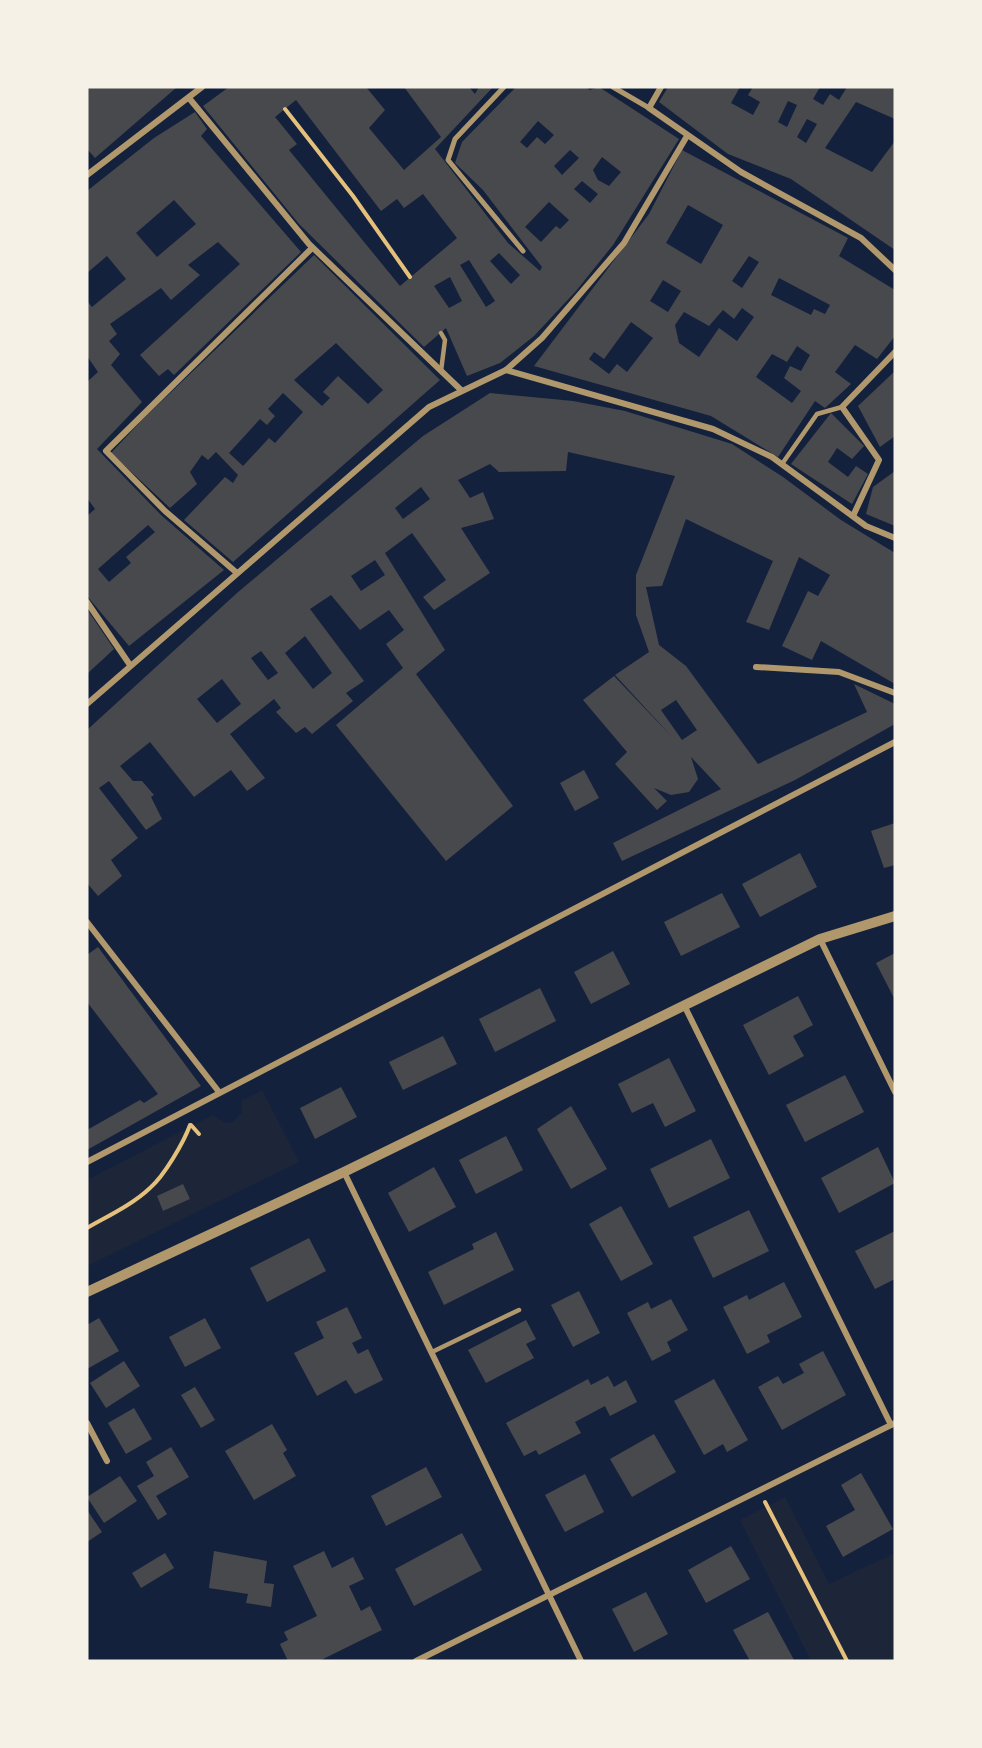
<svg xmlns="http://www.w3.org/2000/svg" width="982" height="1748" font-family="'Archivo Narrow',sans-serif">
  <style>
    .green { fill: #1d2539 }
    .building { fill: #48494c; fill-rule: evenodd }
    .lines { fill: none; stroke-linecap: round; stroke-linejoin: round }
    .path { stroke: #e5c07b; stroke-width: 4 }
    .service { stroke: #b1986c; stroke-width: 4.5 }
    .pedestrian { stroke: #b1986c; stroke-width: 5 }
    .minor { stroke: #b1986c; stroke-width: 6 }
    .tertiary { stroke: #b1986c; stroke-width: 10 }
  </style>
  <rect width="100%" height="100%" fill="#14213d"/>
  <g class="green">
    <path d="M262,1090L299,1162L87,1266V1180L213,1115L225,1123L233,1122L242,1112L241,1101Z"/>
    <path d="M785,1497L829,1584L895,1553V1661H811L740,1520Z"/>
  </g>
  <g class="building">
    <path d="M87,87H177L95,158L87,149Z"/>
    <path d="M229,87H366L385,110L369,128L404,170L441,137L404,87H469L475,94L479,87H493L435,149L508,243L540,271L542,267L483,190L455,163L462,142L516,87H585L590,90L599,87L679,139L613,245L576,291L534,336L500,363L467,376L446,328L424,347L299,224L203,106ZM296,100L381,211L397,199L404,208L423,194L457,238L400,286L289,150L297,144L275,117ZM538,121L554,135L545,144L537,137L527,148L520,142ZM570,150L579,158L562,175L554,166ZM602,157L621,172L609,186L598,180L593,170ZM582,181L598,194L590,203L574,189ZM549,202L569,220L560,229L556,226L541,242L525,227ZM499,253L520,275L511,284L490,261ZM469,260L495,301L486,307L460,265ZM450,277L462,301L449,308L434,286Z"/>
    <path d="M668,87H740L731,103L753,115L760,102L748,95L753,87H820L813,99L823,105L830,94L839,100L847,87H895V119L856,102L825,148L872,172L895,141V250L791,179L728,154L659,102ZM788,101L797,105L787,127L778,122ZM807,119L817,124L806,143L797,137Z"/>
    <path d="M195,112L207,129L201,136L301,252L174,375L168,369L159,376L140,355L240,264L218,242L188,265L200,275L171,300L161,288L110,324L117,334L109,341L120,354L111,365L142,402L97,449L161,515L224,570L129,646L87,596V516L95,509L87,498V382L98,372L87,356V301L92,307L126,279L107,256L87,273V191L154,138ZM174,200L196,224L157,257L136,233ZM148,525L155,532L126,557L131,563L109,582L98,569Z"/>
    <path d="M682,150L848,238L839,256L895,290V336L877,359L855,345L835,372L851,384L825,408L815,401L778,457L711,416L534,366L649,214ZM688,205L723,225L701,264L666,243ZM749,256L759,262L742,288L732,281ZM779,278L830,305L825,314L814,309L811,315L771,295ZM663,280L681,291L668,312L650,301ZM742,308L754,317L737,341L719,328L699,357L679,343L675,325L684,312L709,326L723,310L734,319ZM631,322L653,338L627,372L617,364L609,374L589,359L594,352L604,359ZM797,346L810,355L801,371L790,366L784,378L801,391L792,403L756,377L772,354L787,362Z"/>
    <path d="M314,255L440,380L233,562L184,520L225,477L233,483L238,475L216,452L208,460L202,455L190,472L197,484L170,508L111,453L142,420ZM336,343L383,390L368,404L338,376L323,392L330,398L322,406L294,380ZM283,393L303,412L275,443L269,438L243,466L229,453L260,419L267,425L275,416L268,409Z"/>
    <path d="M895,371V436L880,447L858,406Z"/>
    <path d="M490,393L573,401L625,411L732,444L783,477L841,520L895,553V684L821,641L812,660L782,646L808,591L818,596L830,575L799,557L769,630L746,622L773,561L686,519L662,586L646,587L659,645L686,666L758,764L867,712L854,684L895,704V724L795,780L622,861L613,843L721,789L691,757L698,779L689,792L671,795L654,788L667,801L657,810L615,764L627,752L583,700L614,676L674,739L615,675L649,652L636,615V575L675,476L568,452L566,471L499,472L490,464L458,480L470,498L483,492L494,519L461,528L490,573L434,610L423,597L446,580L412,533L385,553L445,650L416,674L513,806L446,861L336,725L403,668L386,644L404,630L389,610L360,630L331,595L310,609L364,681L346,693L353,701L312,734L305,727L296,733L276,712L281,708L274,699L230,734L265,778L247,791L231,770L194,797L150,742L120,766L133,781H142L154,795L151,797L162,819L146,830L109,781L99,788L138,838L111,860L122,876L98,896L87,883V730L237,593L423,436ZM421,487L430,499L403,519L395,508ZM375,560L385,575L361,591L351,576ZM305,636L332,673L313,689L285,653ZM261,651L278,673L268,680L251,658ZM222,679L241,704L217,723L197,699ZM676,700L697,730L682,740L661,710Z"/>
    <path d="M831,413L864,446L852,459L837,448L828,462L848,477L856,466L868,474L852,504L791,464Z"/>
    <path d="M895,471V526L866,514L873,487Z"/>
    <path d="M87,609L114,649L87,674Z"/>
    <path d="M584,770L599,798L575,811L560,783Z"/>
    <path d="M895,823V865L884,868L871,831Z"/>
    <path d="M800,853L817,887L760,917L742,884Z"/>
    <path d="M722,893L740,927L681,956L664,922Z"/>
    <path d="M98,947L201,1086L87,1150V1130L140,1100L144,1103L158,1094L87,1002V955Z"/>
    <path d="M613,951L630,984L591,1004L574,972Z"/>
    <path d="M895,953V1000L876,963Z"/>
    <path d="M540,988L556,1021L495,1052L479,1019Z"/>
    <path d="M798,996L813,1025L793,1036L804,1056L769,1075L743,1025Z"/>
    <path d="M443,1036L457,1064L403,1090L389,1062Z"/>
    <path d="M669,1058L696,1111L665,1127L653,1103L632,1113L618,1084Z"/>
    <path d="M845,1075L864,1112L805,1142L786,1105Z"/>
    <path d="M341,1087L357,1117L315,1139L300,1108Z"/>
    <path d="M571,1106L607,1169L571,1189L537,1129Z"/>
    <path d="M506,1136L523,1170L476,1194L459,1160Z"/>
    <path d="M711,1139L730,1178L669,1208L650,1169Z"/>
    <path d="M878,1147L895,1183L839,1213L821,1178Z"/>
    <path d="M434,1167L456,1207L409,1232L388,1193Z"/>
    <path d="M183,1184L190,1199L163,1211L157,1196Z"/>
    <path d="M621,1206L653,1264L621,1281L589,1224Z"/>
    <path d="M749,1210L769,1251L713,1278L693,1237Z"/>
    <path d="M895,1231V1279L875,1289L855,1251Z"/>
    <path d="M496,1232L514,1270L444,1305L428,1272L474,1249L472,1244Z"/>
    <path d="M309,1238L326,1271L267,1302L250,1268Z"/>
    <path d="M784,1282L802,1317L767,1335L770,1342L747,1354L723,1307L747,1295L749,1300Z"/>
    <path d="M579,1291L600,1333L573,1347L551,1305Z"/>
    <path d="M671,1299L688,1330L667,1342L671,1351L652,1361L627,1313L648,1302L651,1309Z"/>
    <path d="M347,1307L362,1338L352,1343L358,1354L368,1349L383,1380L355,1394L346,1380L317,1396L294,1353L324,1338L316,1322Z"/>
    <path d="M99,1318L119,1351L87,1369V1325Z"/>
    <path d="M205,1318L221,1348L185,1367L169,1337Z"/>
    <path d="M526,1320L536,1339L526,1344L534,1358L486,1383L468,1350Z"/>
    <path d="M823,1351L846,1395L782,1430L758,1387L778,1376L783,1384L804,1373L799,1364Z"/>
    <path d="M124,1361L140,1386L106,1408L90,1383Z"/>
    <path d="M608,1376L614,1387L626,1380L637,1402L610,1416L605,1406L575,1422L581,1433L539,1455L536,1450L524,1456L506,1423L588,1379L591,1385Z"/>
    <path d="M714,1379L748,1440L727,1452L723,1444L704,1455L674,1401Z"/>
    <path d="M195,1387L215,1420L201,1428L181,1395Z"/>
    <path d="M134,1408L152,1439L126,1454L108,1423Z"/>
    <path d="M272,1424L287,1450L283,1453L296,1476L254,1500L225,1451Z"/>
    <path d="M654,1434L676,1472L632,1497L610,1459Z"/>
    <path d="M171,1447L189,1477L156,1496L167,1514L158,1520L137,1486L154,1476L146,1462Z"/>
    <path d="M426,1467L442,1497L386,1526L371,1496Z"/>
    <path d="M861,1473L893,1529L843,1557L826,1526L855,1510L841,1485Z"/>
    <path d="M585,1474L604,1512L565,1532L545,1495Z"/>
    <path d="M120,1476L137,1501L104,1523L87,1497Z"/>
    <path d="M87,1510L102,1532L87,1542Z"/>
    <path d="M462,1533L482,1570L414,1606L395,1569Z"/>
    <path d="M731,1546L750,1579L706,1603L688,1570Z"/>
    <path d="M214,1551L267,1561L264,1583L274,1584L271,1607L246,1603L248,1594L209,1588Z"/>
    <path d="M324,1551L332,1568L353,1557L364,1579L349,1586L361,1611L370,1606L382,1630L319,1661H288L280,1644L288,1640L284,1632L317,1616L293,1566Z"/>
    <path d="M165,1553L174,1568L141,1588L132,1573Z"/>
    <path d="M646,1592L668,1634L634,1652L612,1609Z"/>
    <path d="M768,1612L794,1660L792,1661H750L733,1630Z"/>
  </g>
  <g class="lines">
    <g class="path">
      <path d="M285,109L353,196L410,277"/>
      <path d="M191,1125L199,1134"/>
      <path d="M87,1228C108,1216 132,1205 150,1188C164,1176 184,1142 190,1125"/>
      <path d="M765,1502L847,1661"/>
    </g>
    <g class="service">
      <path d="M441,333L445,340L441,371"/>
      <path d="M782,464L817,414L842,407"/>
      <path d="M432,1352L519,1310"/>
    </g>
    <g class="pedestrian">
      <path d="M504,87L455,139L448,160L523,251"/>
      <path d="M613,87L649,108"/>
    </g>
    <g class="minor">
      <path d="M661,87L649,108L741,172L861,238L895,270"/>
      <path d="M189,98L309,244L461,390"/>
      <path d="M87,175L202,87"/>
      <path d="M506,370L713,429L772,457L866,526L895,538"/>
      <path d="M853,516L879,460L842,407L895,352"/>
      <path d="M237,573L165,511L106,451L312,248"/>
      <path d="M87,602L130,665"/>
      <path d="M756,667L839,672L895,693"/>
      <path d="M87,704L429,407L506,370L542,338L624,243L687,136"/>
      <path d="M87,922L219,1092"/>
      <path d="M820,939L895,1092"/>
      <path d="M684,1005L891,1425"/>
      <path d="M87,1162L895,742"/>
      <path d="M344,1172L581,1661"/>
      <path d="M87,1423L107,1461"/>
      <path d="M416,1661L895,1423"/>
    </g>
    <path class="tertiary" d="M87,1292L344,1172L820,939L895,916"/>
  </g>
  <rect width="982" height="1748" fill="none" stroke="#f6f1e7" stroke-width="177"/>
</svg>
